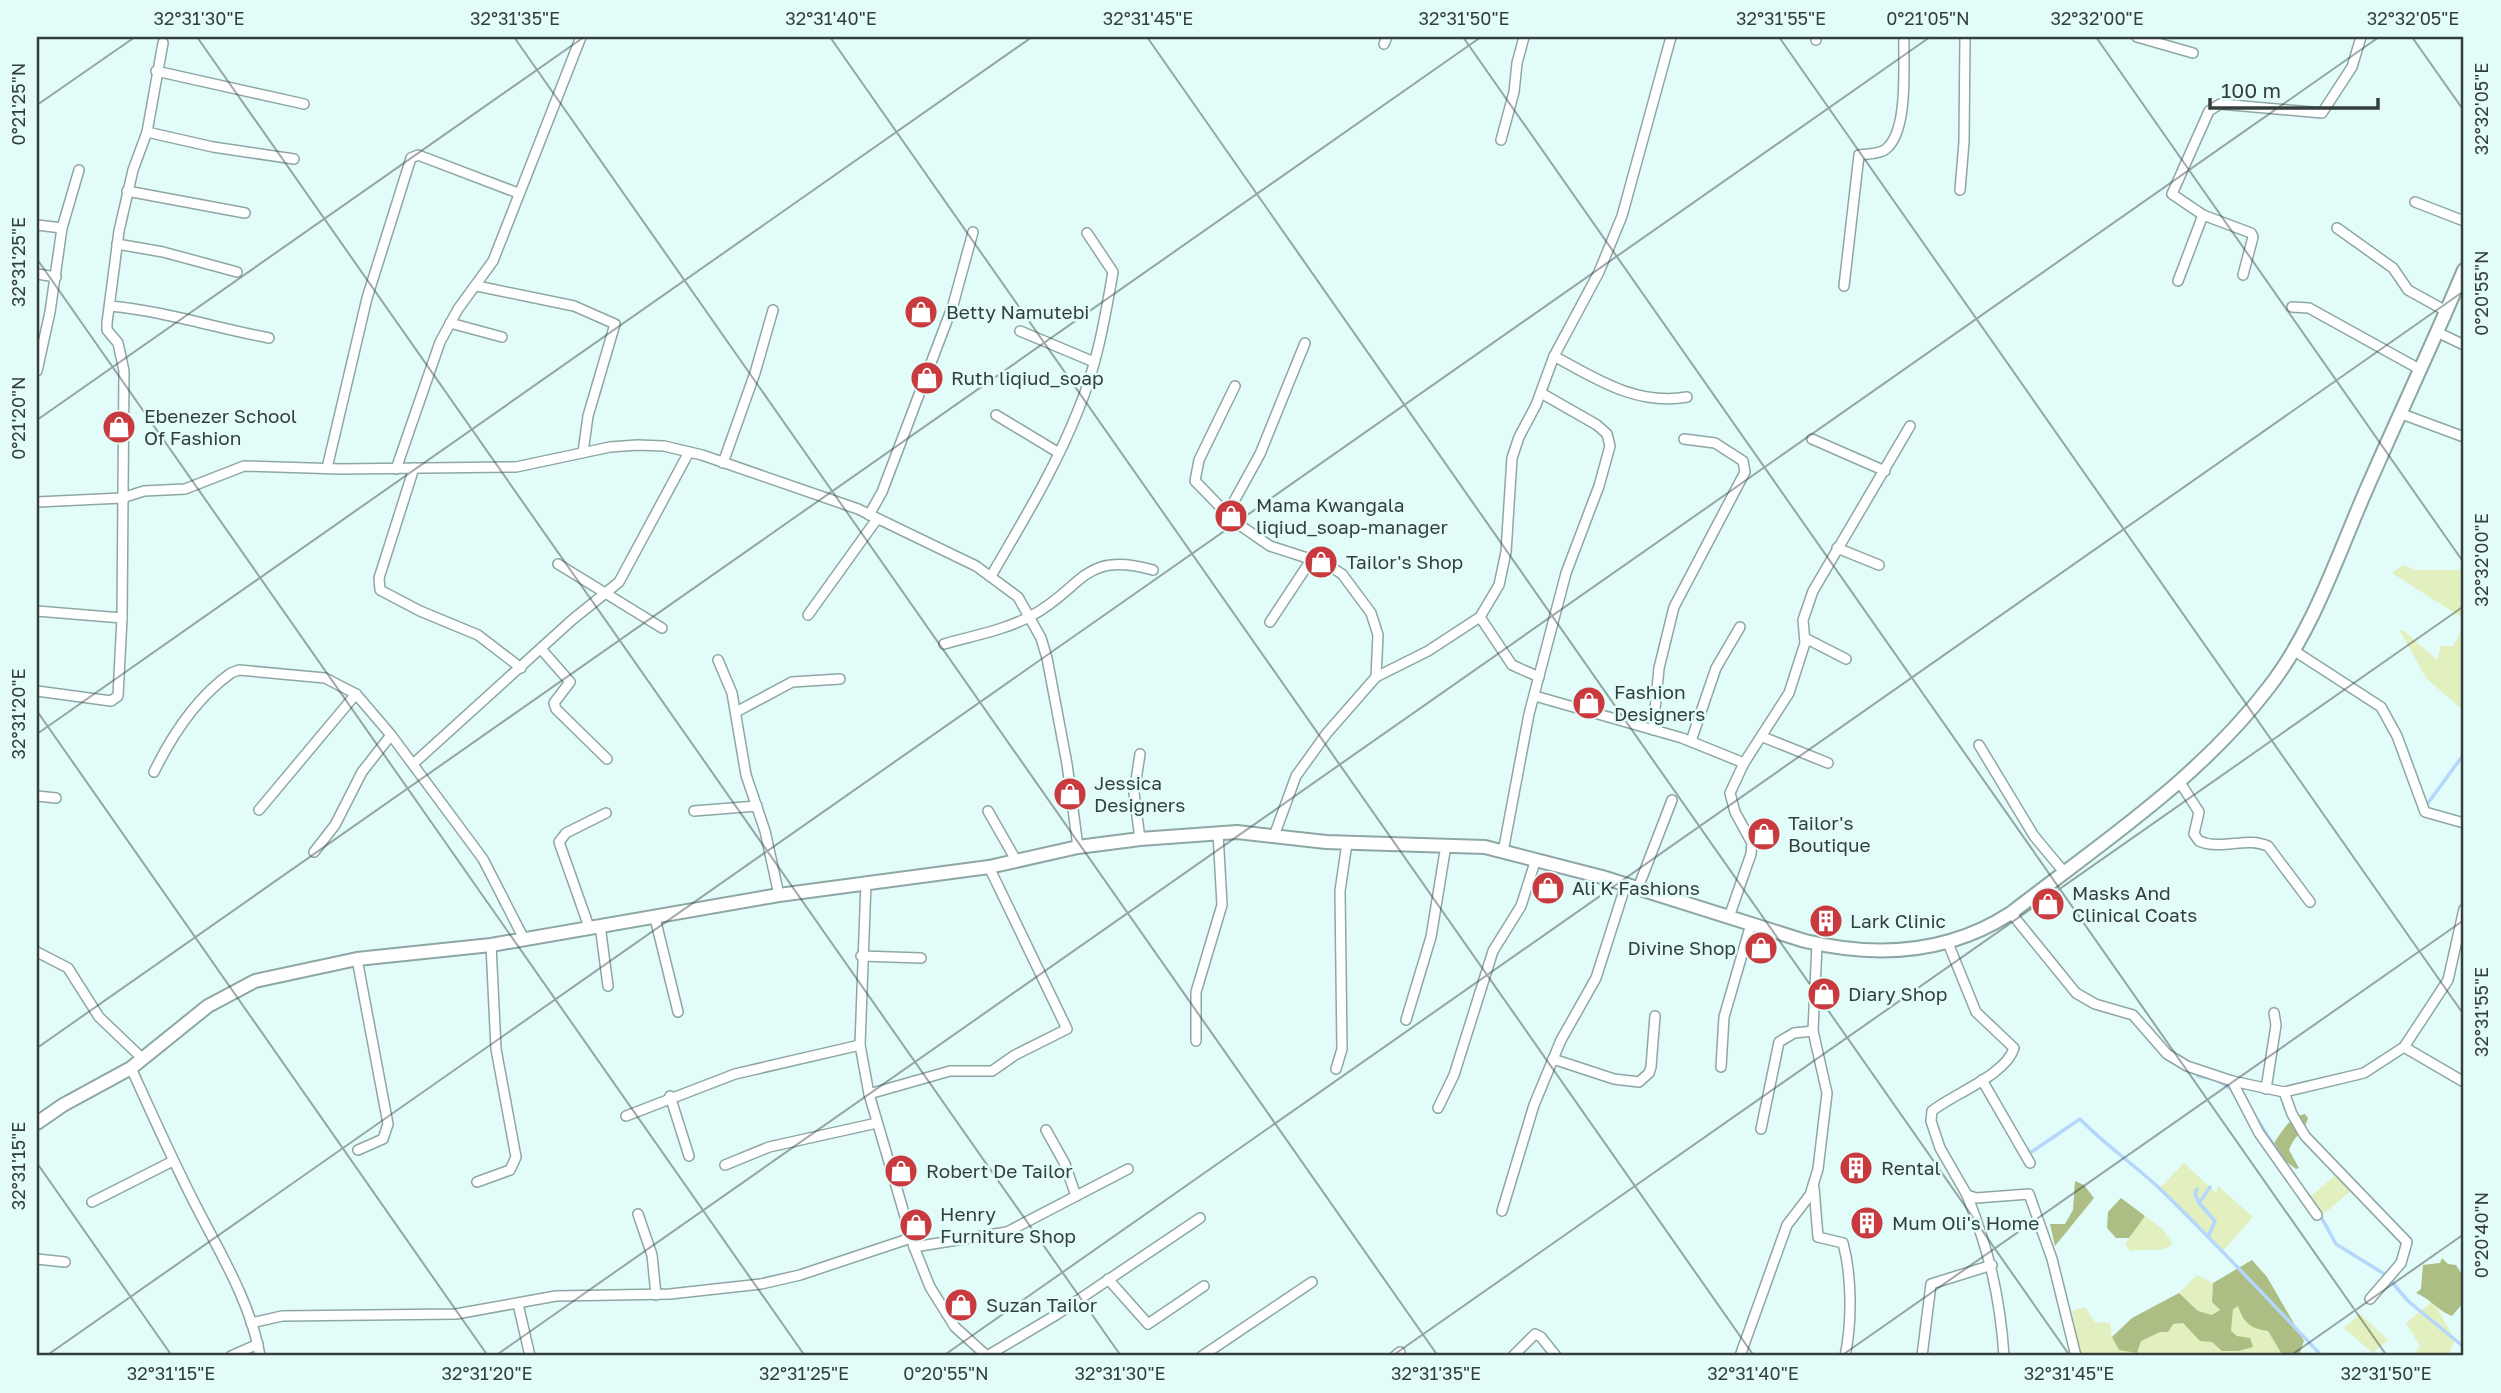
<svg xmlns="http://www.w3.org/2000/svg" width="2501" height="1393" font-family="'Golos Text',sans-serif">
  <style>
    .green { fill: #e1f0be }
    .forest { fill: #acbe83 }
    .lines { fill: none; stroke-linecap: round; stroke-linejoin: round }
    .stream { stroke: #b5d6fd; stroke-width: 3.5 }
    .street-casing { stroke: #8ea7a4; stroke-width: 12 }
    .secondary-casing { stroke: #8ea7a4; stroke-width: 16 }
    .street { stroke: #fff; stroke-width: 9 }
    .secondary { stroke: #fff; stroke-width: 12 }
    .ticks { fill: none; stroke: #343e3d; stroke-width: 2; stroke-opacity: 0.45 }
    .labels { text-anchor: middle; stroke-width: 5; stroke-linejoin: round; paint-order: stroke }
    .poi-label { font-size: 19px; fill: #343e3d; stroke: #e2fcf9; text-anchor: start }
    .neatline { fill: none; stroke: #343e3d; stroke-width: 2.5 }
    .ticks-label { font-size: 18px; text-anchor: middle; fill: #343e3d }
  </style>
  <rect width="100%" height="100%" fill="#e2fcf9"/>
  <g class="green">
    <path d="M2403,565L2416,570H2459L2464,565V619L2392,573Z"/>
    <path d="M2464,626V711L2426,678L2400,631L2403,630L2437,660L2441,646H2453Z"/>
    <path d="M2184,1163L2216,1193L2218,1186L2253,1217L2223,1251L2159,1189Z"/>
    <path d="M2336,1175L2351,1191L2320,1217L2308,1198Z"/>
    <path d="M2145,1216L2162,1229L2173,1244C2161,1254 2146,1248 2130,1251L2125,1244Z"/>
    <path d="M2197,1275L2213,1283L2212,1302L2220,1310L2212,1315L2198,1311L2179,1293Z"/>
    <path d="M2433,1301L2455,1340L2448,1356H2413L2420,1346L2406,1323Z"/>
    <path d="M2239,1305L2268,1331L2283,1356L2079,1354L2072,1311L2085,1307L2095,1322L2110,1323L2112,1337L2141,1341L2173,1324L2183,1323L2237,1336L2231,1331L2233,1308Z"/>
    <path d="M2360,1314L2388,1340L2373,1353L2344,1328Z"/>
  </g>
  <g class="forest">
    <path d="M2305,1114L2308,1118C2305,1131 2293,1137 2289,1150L2299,1168L2296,1169L2269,1149C2281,1136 2286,1118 2305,1114Z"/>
    <path d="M2075,1181L2084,1185L2094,1198L2055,1246L2050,1224H2065L2073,1210Z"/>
    <path d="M2121,1198L2145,1216L2129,1238H2116L2107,1228L2108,1212Z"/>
    <path d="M2442,1258L2448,1264L2456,1265L2464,1278V1302L2452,1316C2438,1311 2432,1300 2416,1293L2421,1289L2423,1265L2440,1263Z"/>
    <path d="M2252,1260L2267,1277L2304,1341L2299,1355L2283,1356L2268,1331C2251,1329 2243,1322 2238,1306L2233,1309L2231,1331L2237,1336L2250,1338L2253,1347L2238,1351H2222L2212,1342L2200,1341L2183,1323L2173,1324L2168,1332H2160L2141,1341L2137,1353L2119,1350L2112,1337L2132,1318L2179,1293L2198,1311L2212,1315L2220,1310L2212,1302L2213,1283Z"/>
  </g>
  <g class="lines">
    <g class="stream">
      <path d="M2428,803L2464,754"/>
      <path d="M2198,1076L2210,1078"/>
      <path d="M2217,1080L2231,1089"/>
      <path d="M2250,1108L2283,1160"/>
      <path d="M2024,1145L2030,1153L2080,1119C2104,1144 2132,1163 2157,1186C2214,1241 2268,1299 2322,1356"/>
      <path d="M2197,1189L2195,1194L2199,1203"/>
      <path d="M2319,1213L2336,1244L2386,1275"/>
      <path d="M2208,1237L2215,1221L2199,1203L2210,1187"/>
      <path d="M2392,1282L2408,1301L2464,1347"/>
    </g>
    <defs>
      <g id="street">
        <path d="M2137,37L2193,53"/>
        <path d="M1816,40V37"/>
        <path d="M1384,44L1387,37"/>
        <path d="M156,71L304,104"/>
        <path d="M147,132L213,147L294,159"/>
        <path d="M1501,140L1514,92L1517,63L1524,37"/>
        <path d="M1960,190L1964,142L1965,37"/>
        <path d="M127,191L245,213"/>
        <path d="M2415,202L2464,221"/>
        <path d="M37,225L62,228"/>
        <path d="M2337,228L2393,268L2408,290L2446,311"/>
        <path d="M117,244L163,252L237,272"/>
        <path d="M37,274L56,277"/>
        <path d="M2243,275L2253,237L2251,233L2203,215L2172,194L2209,111L2220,104L2322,113L2352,67L2361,37"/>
        <path d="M2178,281L2203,215"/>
        <path d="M477,286L574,306L615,324L588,416L583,452"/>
        <path d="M1844,286L1859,155C1867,154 1880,154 1886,149C1909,130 1903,65 1904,37"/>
        <path d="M110,306C164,311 216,328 269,338"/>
        <path d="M2292,307L2309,308L2421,370"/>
        <path d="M450,323L502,337"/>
        <path d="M1020,331L1094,362"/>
        <path d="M2439,333L2464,345"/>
        <path d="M1554,356C1596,379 1637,406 1687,397"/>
        <path d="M37,371L50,312L62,228L79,170"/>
        <path d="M1235,386L1199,460L1195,481L1234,521L1270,546L1326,564L1342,574L1371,613L1378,635L1376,677"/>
        <path d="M2402,414L2464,437"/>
        <path d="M996,415L1059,453"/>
        <path d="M1812,439L1885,471"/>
        <path d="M723,463L755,373L773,310"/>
        <path d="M327,468L367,298L411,158L418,155L518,193"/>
        <path d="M414,468L379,578L380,590L420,611L478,635L521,668"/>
        <path d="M396,469L440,342L458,309L493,261L581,37"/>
        <path d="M37,502L122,498L144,491L185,489L244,466L341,469L516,467L610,447L637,445L664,446L702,455L858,509L976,566L1018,597L1041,638L1047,658L1067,764L1078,847"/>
        <path d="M1227,514L1260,454L1305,343"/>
        <path d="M869,515L882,492L953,305L973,232"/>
        <path d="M1837,548L1879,565"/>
        <path d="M558,564L662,628"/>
        <path d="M991,576C1023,521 1056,467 1079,408C1097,365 1105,318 1113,272L1087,233"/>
        <path d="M37,611L122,618"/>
        <path d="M808,615L877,519"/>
        <path d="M1480,617L1512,665L1539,677"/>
        <path d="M1270,622L1311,560"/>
        <path d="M1805,638L1846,659"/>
        <path d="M944,644C972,636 1005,630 1031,616C1084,588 1082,550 1153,570"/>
        <path d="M542,650L570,682L554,703L556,709L607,759"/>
        <path d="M2293,650L2381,707L2397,736L2425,812L2464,823"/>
        <path d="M718,660L732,693L746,775L765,831L779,895"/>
        <path d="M37,691L111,701L118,696L122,618L124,371L118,343L107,330V323L119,231L133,170L147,132L163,43"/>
        <path d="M1535,696L1682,738L1744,763"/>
        <path d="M736,712L792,682L840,679"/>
        <path d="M1653,730L1659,668L1674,607L1745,472L1743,461L1715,443L1684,439"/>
        <path d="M1763,737L1828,763"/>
        <path d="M1691,741L1716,668L1740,627"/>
        <path d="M1979,745L2034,836L2064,872"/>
        <path d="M413,764L572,620L619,582L689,452"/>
        <path d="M154,772C172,735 196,698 231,673L239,670L325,678L356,694L391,735L483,859L524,939"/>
        <path d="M2179,781L2199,812L2194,834L2199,841C2222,851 2246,836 2268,846L2310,902"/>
        <path d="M37,796L56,798"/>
        <path d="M259,810L356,694"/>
        <path d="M694,811L757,806"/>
        <path d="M988,811L1016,860"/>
        <path d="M1274,836L1296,776L1327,733L1376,677L1428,651L1480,617L1499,585L1506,552L1512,458L1519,437L1536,405L1554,356L1599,272L1622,216L1671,37"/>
        <path d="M1140,839L1134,793L1140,754"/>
        <path d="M314,852L335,825L362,772L391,735"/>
        <path d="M1503,852L1529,714L1566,573L1599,486L1610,446L1607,434L1597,425L1541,393"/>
        <path d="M866,882L860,1045L869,1094L914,1247L930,1287L955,1327L987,1356"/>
        <path d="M1638,888L1672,800"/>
        <path d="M2011,913L2076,993L2095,1004L2133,1015L2167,1054L2187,1066L2232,1081L2284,1092L2364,1073L2404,1047L2448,980L2464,909"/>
        <path d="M1729,917L1751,854L1752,843L1735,812L1730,793L1744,763L1789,693L1805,643L1803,620L1813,591L1910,426"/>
        <path d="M655,918L678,1012"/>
        <path d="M600,925L608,986"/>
        <path d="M589,927L559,842L566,833L606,813"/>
        <path d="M1948,943L1976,1012L2014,1048C2006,1075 1953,1094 1932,1111L1931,1121L1940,1148L1967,1195L1976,1198L2029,1194L2052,1259L2076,1356"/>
        <path d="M37,952L68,968L99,1017L143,1059"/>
        <path d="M861,956L921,958"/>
        <path d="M357,959L388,1124L383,1139L358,1150"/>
        <path d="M1406,1020L1431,937L1446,845"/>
        <path d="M1196,1041V992L1222,905L1218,833"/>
        <path d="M2404,1047L2464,1082"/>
        <path d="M1553,1059L1614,1079L1639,1082L1649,1073L1651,1067L1655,1016"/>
        <path d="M1721,1067L1724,1017L1751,924"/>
        <path d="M131,1068C152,1114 172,1159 195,1204C219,1251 251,1303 260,1356"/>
        <path d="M1336,1069L1342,1049L1340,891L1347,843"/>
        <path d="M1982,1080L2030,1163"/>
        <path d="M2232,1081L2259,1133L2317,1215"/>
        <path d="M2266,1089L2276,1025L2274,1013"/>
        <path d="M2284,1092L2292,1114L2305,1136L2407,1242L2401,1263L2370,1299"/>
        <path d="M869,1094L950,1071H992L1015,1055L1067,1029L989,867"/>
        <path d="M670,1096L689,1156"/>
        <path d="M1438,1108L1454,1075L1493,951L1521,906L1536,859"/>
        <path d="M626,1116L735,1074L860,1045"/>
        <path d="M1761,1129L1779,1042L1794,1033L1813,1031"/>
        <path d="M1046,1130L1065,1164L1076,1196"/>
        <path d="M725,1165L769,1147L877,1123"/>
        <path d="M477,1182L510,1170L516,1157L496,1049L491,945"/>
        <path d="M1814,1188L1818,1237L1843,1243C1852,1276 1852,1323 1845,1356"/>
        <path d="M1967,1195C1989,1251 2000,1296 2004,1356"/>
        <path d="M92,1202L173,1161"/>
        <path d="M1502,1211L1534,1105L1561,1040L1596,978L1626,884"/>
        <path d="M638,1214L652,1255L656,1295"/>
        <path d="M914,1247L1007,1232L1128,1169"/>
        <path d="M37,1259L65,1262"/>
        <path d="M1108,1279L1148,1324L1204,1286"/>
        <path d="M518,1304L530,1356"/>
        <path d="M251,1323L282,1316L456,1314L556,1296L670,1294L761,1284L800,1275L911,1238"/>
        <path d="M231,1356L258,1344"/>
        <path d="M987,1356L1056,1315L1200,1218"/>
        <path d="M1202,1356L1312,1282"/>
        <path d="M1395,1356L1400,1352"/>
        <path d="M1513,1356L1535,1334L1541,1337L1556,1356"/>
        <path d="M1740,1356L1787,1225L1810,1195L1818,1169L1827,1093L1813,1031L1817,944"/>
        <path d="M1922,1356L1931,1284L1992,1265"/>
      </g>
      <path id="secondary" d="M37,1123L63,1105L131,1068L208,1006L255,981L357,959L491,945L779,895L989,867L1078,847L1140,839L1237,832L1326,842L1485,847L1602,877L1805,941C1877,958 1948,954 2011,913C2100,844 2200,778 2269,687C2314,629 2338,554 2367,488C2399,415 2433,343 2464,270"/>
    </defs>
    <use href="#street" class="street-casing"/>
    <use href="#secondary" class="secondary-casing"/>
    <use href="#street" class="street"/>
    <use href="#secondary" class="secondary"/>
  </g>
  <path class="ticks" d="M197,37L1121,1356M514,37L1438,1356M830,37L1754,1356M1147,37L2070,1356M1463,37L2387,1356M1779,37L2464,1015M2096,37L2464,563M2412,37L2464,111M37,105L135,37M37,259L805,1356M37,420L584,37M37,711L488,1356M37,734L1032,37M37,1048L1481,37M37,1163L172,1356M46,1356L1930,37M495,1356L2379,37M943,1356L2464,291M1392,1356L2464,606M1841,1356L2464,920M2290,1356L2464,1234"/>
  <defs>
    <symbol id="shop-disc" viewBox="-11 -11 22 22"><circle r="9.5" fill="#c93a3e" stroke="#e2fcf9"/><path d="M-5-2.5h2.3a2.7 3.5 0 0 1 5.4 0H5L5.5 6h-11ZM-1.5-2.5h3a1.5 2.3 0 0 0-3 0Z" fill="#fff"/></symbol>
    <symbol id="building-disc" viewBox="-11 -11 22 22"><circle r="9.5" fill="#c93a3e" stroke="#e2fcf9"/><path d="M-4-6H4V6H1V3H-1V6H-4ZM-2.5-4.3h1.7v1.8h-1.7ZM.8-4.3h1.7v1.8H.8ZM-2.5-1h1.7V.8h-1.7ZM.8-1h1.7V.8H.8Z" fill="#fff"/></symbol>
  </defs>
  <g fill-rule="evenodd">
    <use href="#shop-disc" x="902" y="293" width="38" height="38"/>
    <use href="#shop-disc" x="908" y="359" width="38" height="38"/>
    <use href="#shop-disc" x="100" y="408" width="38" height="38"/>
    <use href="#shop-disc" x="1212" y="497" width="38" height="38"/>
    <use href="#shop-disc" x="1302" y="543" width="38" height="38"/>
    <use href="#shop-disc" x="1570" y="684" width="38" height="38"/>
    <use href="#shop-disc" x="1051" y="775" width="38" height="38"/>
    <use href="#shop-disc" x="1745" y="815" width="38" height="38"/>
    <use href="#shop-disc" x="1529" y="869" width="38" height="38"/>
    <use href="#shop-disc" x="2029" y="885" width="38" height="38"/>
    <use href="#building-disc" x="1807" y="902" width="38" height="38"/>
    <use href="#shop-disc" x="1742" y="929" width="38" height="38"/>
    <use href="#shop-disc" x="1805" y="975" width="38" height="38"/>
    <use href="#building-disc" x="1837" y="1149" width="38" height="38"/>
    <use href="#shop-disc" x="882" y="1152" width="38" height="38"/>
    <use href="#building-disc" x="1848" y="1204" width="38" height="38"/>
    <use href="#shop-disc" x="897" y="1206" width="38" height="38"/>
    <use href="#shop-disc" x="942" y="1286" width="38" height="38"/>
  </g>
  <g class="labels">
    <g class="poi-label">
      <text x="946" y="319">Betty Namutebi</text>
      <text x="951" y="385">Ruth liqiud_soap</text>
      <text x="144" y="423">Ebenezer School<tspan x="144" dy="22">Of Fashion</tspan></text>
      <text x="1256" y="512">Mama Kwangala<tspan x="1256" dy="22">liqiud_soap-manager</tspan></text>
      <text x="1346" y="569">Tailor's Shop</text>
      <text x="1614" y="699">Fashion<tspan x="1614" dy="22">Designers</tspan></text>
      <text x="1094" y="790">Jessica<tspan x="1094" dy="22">Designers</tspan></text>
      <text x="1788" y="830">Tailor's<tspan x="1788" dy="22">Boutique</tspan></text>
      <text x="1572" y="895">Ali K Fashions</text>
      <text x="2072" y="900">Masks And<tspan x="2072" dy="22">Clinical Coats</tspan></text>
      <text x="1850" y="928">Lark Clinic</text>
      <text x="1736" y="955" text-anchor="end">Divine Shop</text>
      <text x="1848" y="1001">Diary Shop</text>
      <text x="1881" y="1175">Rental</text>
      <text x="926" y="1178">Robert De Tailor</text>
      <text x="940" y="1221">Henry<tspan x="940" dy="22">Furniture Shop</tspan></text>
      <text x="1892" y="1230">Mum Oli's Home</text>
      <text x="986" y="1312">Suzan Tailor</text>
    </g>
  </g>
  <rect width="2501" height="1393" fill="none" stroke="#e2fcf9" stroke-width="77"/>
  <path d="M2210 98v10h168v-10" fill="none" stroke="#343e3d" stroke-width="3.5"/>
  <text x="2221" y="98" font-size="21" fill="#343e3d" stroke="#e2fcf9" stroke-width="5" paint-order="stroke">100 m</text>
  <rect x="38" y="38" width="2424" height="1316" class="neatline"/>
  <g class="ticks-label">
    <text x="199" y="25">32°31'30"E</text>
    <text x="515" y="25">32°31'35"E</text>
    <text x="831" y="25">32°31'40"E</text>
    <text x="1148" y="25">32°31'45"E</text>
    <text x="1464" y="25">32°31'50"E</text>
    <text x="1781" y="25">32°31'55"E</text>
    <text x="1928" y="25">0°21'05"N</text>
    <text x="2097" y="25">32°32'00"E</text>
    <text x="2413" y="25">32°32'05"E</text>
    <text transform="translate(19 104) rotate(-90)" y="6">0°21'25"N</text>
    <text transform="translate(2482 109) rotate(-90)" y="6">32°32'05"E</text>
    <text transform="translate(19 262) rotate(-90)" y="6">32°31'25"E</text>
    <text transform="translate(2482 293) rotate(-90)" y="6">0°20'55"N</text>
    <text transform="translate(19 418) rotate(-90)" y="6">0°21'20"N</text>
    <text transform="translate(2482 560) rotate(-90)" y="6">32°32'00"E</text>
    <text transform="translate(19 714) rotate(-90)" y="6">32°31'20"E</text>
    <text transform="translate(2482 1012) rotate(-90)" y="6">32°31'55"E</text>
    <text transform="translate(19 1166) rotate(-90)" y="6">32°31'15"E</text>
    <text transform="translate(2482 1235) rotate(-90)" y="6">0°20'40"N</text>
    <text x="171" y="1380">32°31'15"E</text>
    <text x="487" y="1380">32°31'20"E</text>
    <text x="804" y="1380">32°31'25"E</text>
    <text x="946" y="1380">0°20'55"N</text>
    <text x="1120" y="1380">32°31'30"E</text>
    <text x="1436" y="1380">32°31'35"E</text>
    <text x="1753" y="1380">32°31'40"E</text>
    <text x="2069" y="1380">32°31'45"E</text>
    <text x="2386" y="1380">32°31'50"E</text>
  </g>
</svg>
